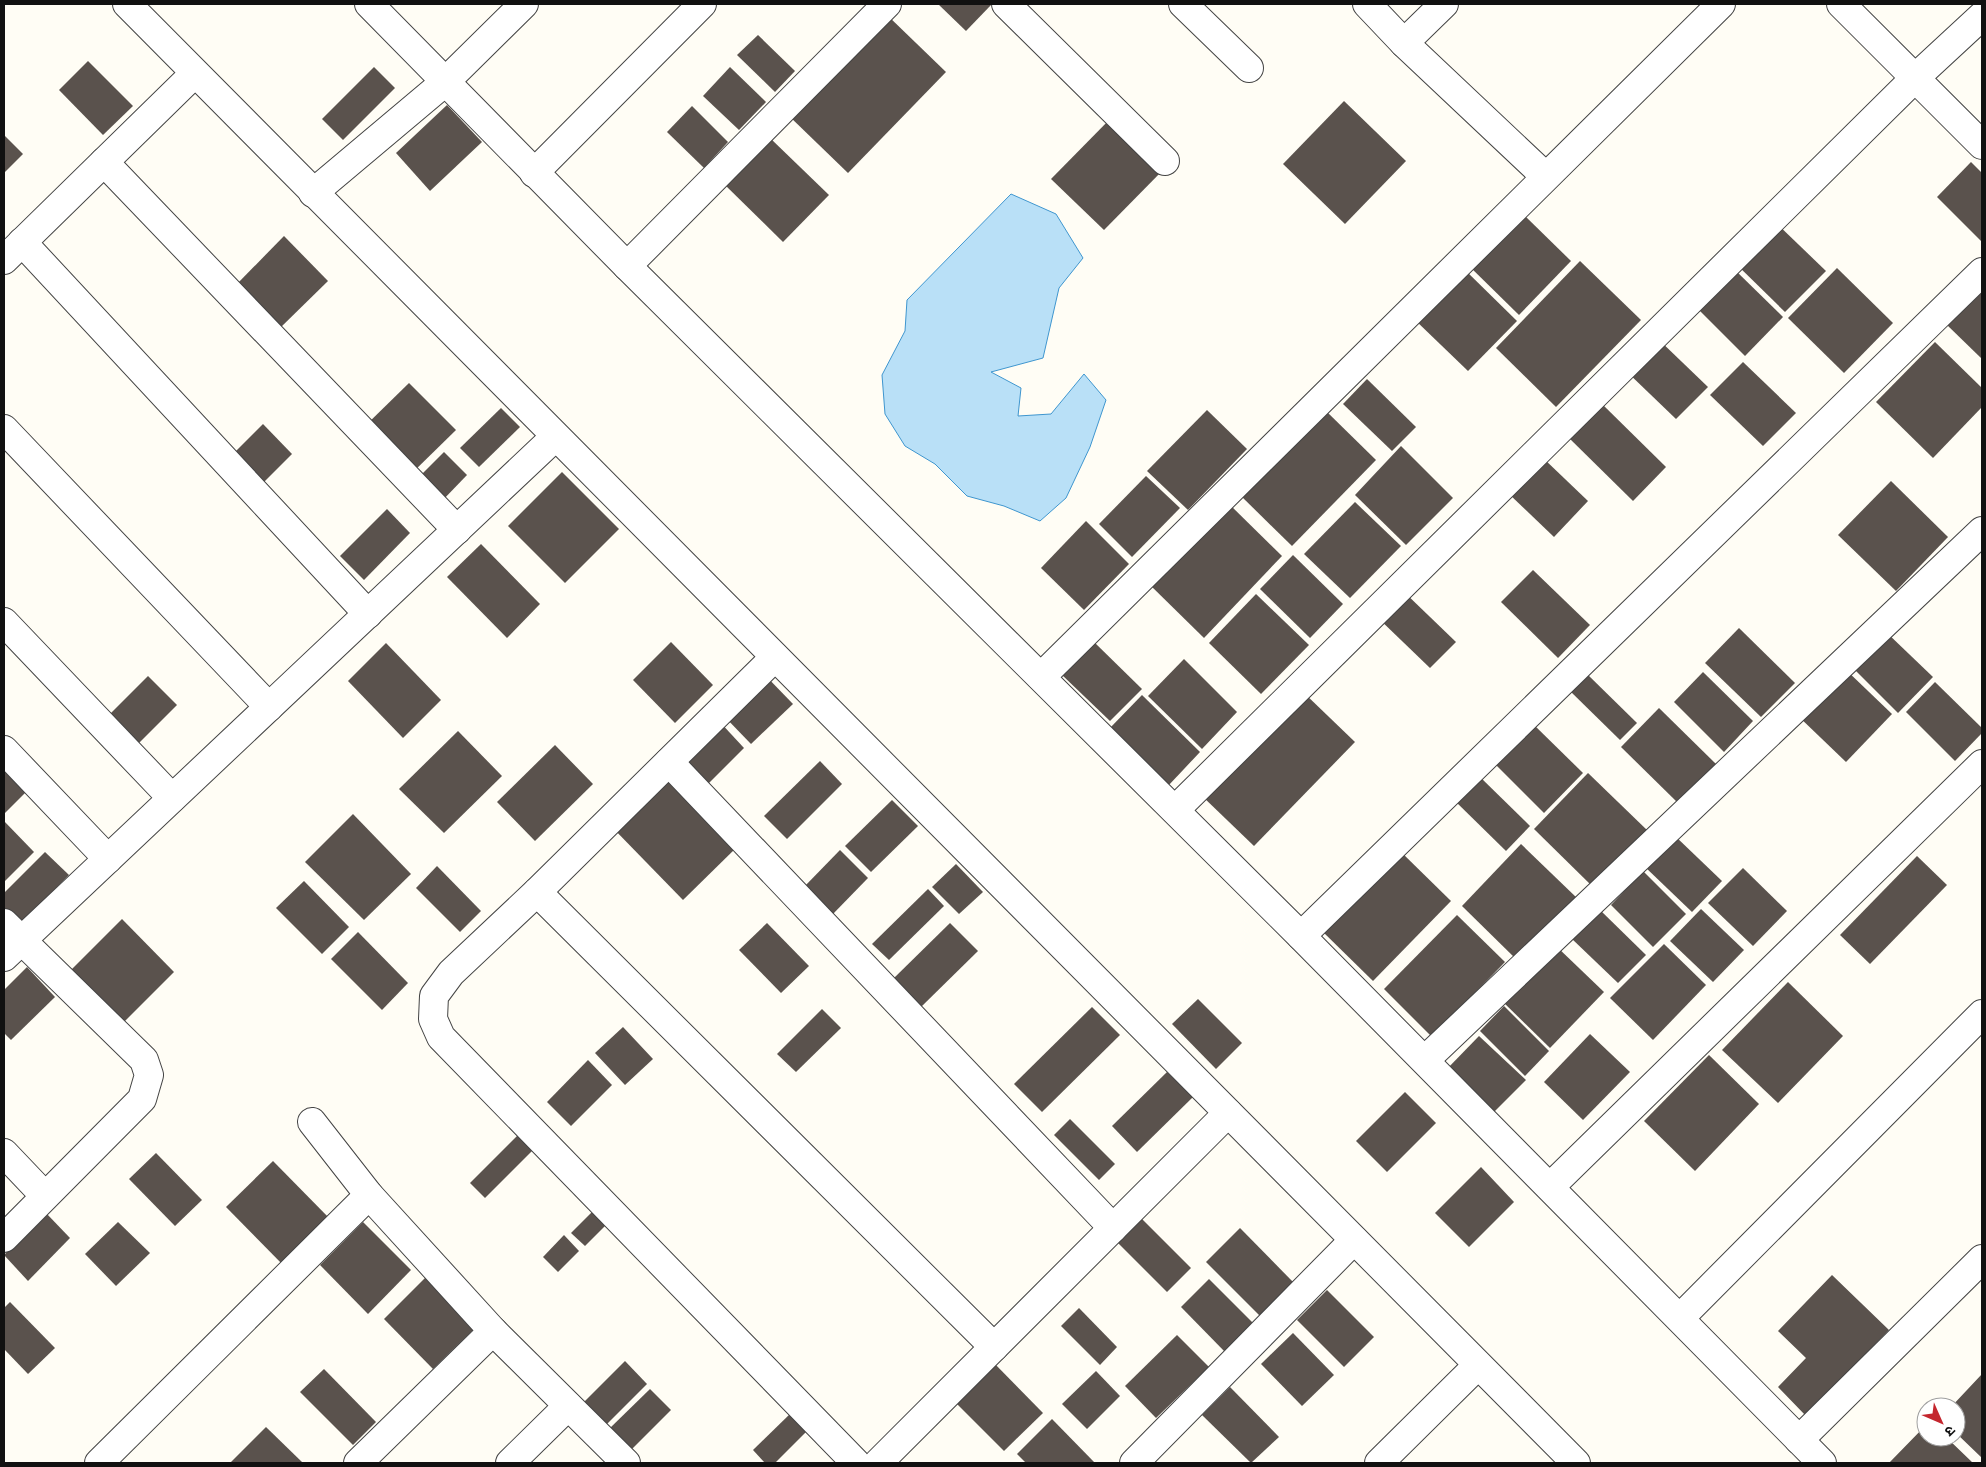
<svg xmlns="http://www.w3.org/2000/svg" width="1986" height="1467" font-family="'Roboto Serif','Noto Sans Devanagari',serif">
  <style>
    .water { fill: #b9e0f7; stroke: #3f96cf }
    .building { fill: #5a524d }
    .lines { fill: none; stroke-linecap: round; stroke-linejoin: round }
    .minor-casing { stroke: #444; stroke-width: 30 }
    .tertiary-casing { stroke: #444; stroke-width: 30 }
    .minor { stroke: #fff; stroke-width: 28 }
    .tertiary { stroke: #fff; stroke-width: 28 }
  </style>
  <rect width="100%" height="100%" fill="#fffdf5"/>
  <path class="water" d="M1011,194L1056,214L1083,258L1059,288L1043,358L991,372L1021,388L1018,416L1051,414L1084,374L1106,400L1090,447L1066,498L1040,521L1004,506L967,496L935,464L905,446L885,414L882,375L905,331L907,300Z"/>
  <g class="building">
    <path d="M938,4H992L966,31Z"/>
    <path d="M886,14L946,72L848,173L788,115Z"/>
    <path d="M758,35L795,71L775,92L737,55Z"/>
    <path d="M88,61L133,106L103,135L59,90Z"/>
    <path d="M374,67L395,88L343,140L322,119Z"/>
    <path d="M730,67L766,102L739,130L703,96Z"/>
    <path d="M1344,101L1406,161L1345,224L1283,164Z"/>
    <path d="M447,105L482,142L430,191L396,153Z"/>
    <path d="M692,106L728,142L704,168L667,132Z"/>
    <path d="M1112,117L1165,168L1104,230L1051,179Z"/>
    <path d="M4,135L23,154L4,173Z"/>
    <path d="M770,138L829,195L783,242L725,185Z"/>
    <path d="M1971,162L1982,173V242L1937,197Z"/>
    <path d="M1518,209L1571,261L1519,315L1466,263Z"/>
    <path d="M1773,220L1826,271L1785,312L1733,261Z"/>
    <path d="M284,236L328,281L279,329L236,285Z"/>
    <path d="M1580,261L1641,320L1556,407L1496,348Z"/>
    <path d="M1463,268L1517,321L1468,371L1414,319Z"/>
    <path d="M1837,268L1893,323L1844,373L1788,318Z"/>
    <path d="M1734,269L1783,317L1745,356L1696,307Z"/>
    <path d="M1982,287V359L1946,324Z"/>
    <path d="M1656,337L1708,387L1676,419L1624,369Z"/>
    <path d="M1935,342L1982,388V407L1933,458L1876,402Z"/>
    <path d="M1743,362L1796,413L1763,446L1710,395Z"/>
    <path d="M1367,379L1416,427L1392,451L1343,404Z"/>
    <path d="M409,383L456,430L408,477L361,430Z"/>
    <path d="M1600,402L1666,467L1633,501L1567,436Z"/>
    <path d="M501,408L520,427L479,467L460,448Z"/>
    <path d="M1207,410L1247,449L1188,510L1147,471Z"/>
    <path d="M1325,410L1376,460L1292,546L1241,496Z"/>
    <path d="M263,424L292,454L262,484L233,454Z"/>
    <path d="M1401,446L1453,498L1406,545L1355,495Z"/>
    <path d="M444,452L467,475L440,503L417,479Z"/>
    <path d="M1542,457L1588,501L1554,537L1508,493Z"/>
    <path d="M562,472L619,529L565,583L508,526Z"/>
    <path d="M1146,476L1180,508L1132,557L1099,524Z"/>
    <path d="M1891,481L1948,537L1896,591L1838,535Z"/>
    <path d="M1227,502L1282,556L1204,638L1148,583Z"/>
    <path d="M1355,502L1401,546L1350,598L1304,554Z"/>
    <path d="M387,509L410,533L364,580L340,556Z"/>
    <path d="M1086,521L1129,564L1084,610L1041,568Z"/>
    <path d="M481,544L540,604L507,638L447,577Z"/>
    <path d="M1293,555L1343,604L1310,638L1260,589Z"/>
    <path d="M1533,570L1590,625L1558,658L1501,602Z"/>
    <path d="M1401,589L1456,642L1430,668L1375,615Z"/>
    <path d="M1256,594L1309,645L1261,694L1209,643Z"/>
    <path d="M1739,628L1795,683L1761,717L1705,663Z"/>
    <path d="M1885,631L1933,677L1898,713L1851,666Z"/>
    <path d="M1093,641L1142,689L1110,721L1061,674Z"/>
    <path d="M671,642L713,685L675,723L633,680Z"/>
    <path d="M386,643L441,700L403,738L348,681Z"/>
    <path d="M1184,659L1237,712L1202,749L1148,696Z"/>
    <path d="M1843,667L1892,714L1846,762L1796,714Z"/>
    <path d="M1703,672L1753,721L1724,752L1674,702Z"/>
    <path d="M763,673L793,704L751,744L722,714Z"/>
    <path d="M1586,673L1637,723L1620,740L1569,690Z"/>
    <path d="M148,676L177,705L131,751L102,722Z"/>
    <path d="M1935,682L1982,728V733L1955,761L1906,712Z"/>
    <path d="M1302,691L1355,742L1254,846L1201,795Z"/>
    <path d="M1142,695L1200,752L1168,786L1109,729Z"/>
    <path d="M1659,708L1716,764L1678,803L1621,747Z"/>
    <path d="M718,720L744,748L706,786L678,758Z"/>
    <path d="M1532,723L1583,773L1544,813L1493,762Z"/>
    <path d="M458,731L502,776L444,833L399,789Z"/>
    <path d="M555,745L593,784L535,841L497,802Z"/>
    <path d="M820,761L842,784L787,839L764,816Z"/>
    <path d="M4,769L26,792L4,814Z"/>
    <path d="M664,771L738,846L683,900L609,824Z"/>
    <path d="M1588,773L1648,831L1593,887L1534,829Z"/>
    <path d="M1478,775L1530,826L1506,851L1454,800Z"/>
    <path d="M892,800L918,826L871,872L845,846Z"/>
    <path d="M353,814L411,874L364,920L305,862Z"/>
    <path d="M4,821L34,852L4,882Z"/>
    <path d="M1674,835L1722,881L1692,912L1644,866Z"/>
    <path d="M1521,844L1578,899L1518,961L1462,906Z"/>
    <path d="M840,850L868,878L832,915L804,887Z"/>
    <path d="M1400,851L1451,901L1373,981L1322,931Z"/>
    <path d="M45,852L69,875L19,925L4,910V893Z"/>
    <path d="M1917,856L1947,885L1870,964L1840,935Z"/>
    <path d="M956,864L983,892L959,914L932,887Z"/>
    <path d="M437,866L481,911L460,932L416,888Z"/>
    <path d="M1743,868L1787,911L1753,946L1708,903Z"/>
    <path d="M1643,871L1686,914L1653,947L1611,905Z"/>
    <path d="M304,881L349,927L322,954L276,908Z"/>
    <path d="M928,889L944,906L889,960L872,944Z"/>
    <path d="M1599,909L1646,955L1618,983L1571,938Z"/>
    <path d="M1701,909L1744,950L1713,982L1670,941Z"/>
    <path d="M1457,915L1505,962L1432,1037L1384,989Z"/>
    <path d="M122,919L174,972L122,1024L70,971Z"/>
    <path d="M767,923L809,966L781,993L739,950Z"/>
    <path d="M950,923L978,951L921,1007L894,978Z"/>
    <path d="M358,932L408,983L382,1010L331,959Z"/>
    <path d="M1664,944L1706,985L1653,1040L1610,998Z"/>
    <path d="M1555,945L1604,992L1550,1048L1501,1000Z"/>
    <path d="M27,967L55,997L11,1040L4,1033V990Z"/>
    <path d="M1788,982L1843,1036L1778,1103L1722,1050Z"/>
    <path d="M1198,999L1242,1043L1216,1069L1172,1024Z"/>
    <path d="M1504,1006L1549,1051L1525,1076L1480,1031Z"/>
    <path d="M1092,1007L1120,1035L1042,1112L1014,1084Z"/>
    <path d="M822,1009L841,1028L796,1072L777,1054Z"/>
    <path d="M623,1027L653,1059L625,1085L595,1053Z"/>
    <path d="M1590,1034L1630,1072L1583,1120L1544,1082Z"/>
    <path d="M1479,1036L1526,1080L1491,1115L1445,1071Z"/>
    <path d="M1709,1055L1759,1104L1695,1171L1644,1121Z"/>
    <path d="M588,1060L612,1085L571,1126L547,1102Z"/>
    <path d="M1167,1072L1193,1097L1137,1152L1112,1126Z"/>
    <path d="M1405,1092L1436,1123L1387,1172L1356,1141Z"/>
    <path d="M1070,1119L1115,1164L1099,1180L1054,1135Z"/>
    <path d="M521,1132L536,1147L485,1198L470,1183Z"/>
    <path d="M156,1153L202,1200L175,1226L129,1179Z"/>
    <path d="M273,1161L332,1221L285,1267L226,1207Z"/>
    <path d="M1481,1167L1514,1202L1469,1247L1435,1213Z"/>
    <path d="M594,1210L607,1224L585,1246L571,1233Z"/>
    <path d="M46,1213L70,1238L28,1281L4,1255Z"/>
    <path d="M1140,1217L1191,1268L1167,1292L1116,1241Z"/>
    <path d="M118,1222L150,1253L116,1286L85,1254Z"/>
    <path d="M363,1222L411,1270L368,1314L320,1265Z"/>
    <path d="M1240,1228L1294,1283L1260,1316L1206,1262Z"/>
    <path d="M564,1235L579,1251L558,1272L543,1257Z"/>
    <path d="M1832,1275L1889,1330L1806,1416L1778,1387L1806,1358L1778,1331Z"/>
    <path d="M425,1278L475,1328L433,1369L384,1319Z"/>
    <path d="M1209,1279L1254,1324L1226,1353L1181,1307Z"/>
    <path d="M1327,1290L1374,1337L1344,1367L1297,1320Z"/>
    <path d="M10,1302L55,1348L28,1374L4,1349V1308Z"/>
    <path d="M1079,1308L1117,1347L1100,1365L1061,1326Z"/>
    <path d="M1293,1333L1334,1375L1302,1406L1261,1364Z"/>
    <path d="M1177,1335L1209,1367L1156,1418L1125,1386Z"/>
    <path d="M991,1360L1043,1413L1004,1451L952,1399Z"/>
    <path d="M625,1361L647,1384L606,1425L584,1402Z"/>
    <path d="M324,1369L376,1422L353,1445L300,1392Z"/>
    <path d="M1096,1371L1120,1396L1087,1429L1062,1404Z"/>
    <path d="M1982,1374V1458L1956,1433V1407H1951Z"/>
    <path d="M1230,1387L1279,1437L1251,1463L1202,1415Z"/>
    <path d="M650,1389L671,1410L631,1450L609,1429Z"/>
    <path d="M792,1412L808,1430L775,1463H765L753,1450Z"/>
    <path d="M1052,1419L1095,1463H1026L1017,1454Z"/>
    <path d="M1926,1425V1437H1946L1973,1463H1889Z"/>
    <path d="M266,1427L303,1463H230Z"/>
  </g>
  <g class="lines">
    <defs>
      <g id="minor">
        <path d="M127,4L1576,1463"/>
        <path d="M1006,4L1165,161"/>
        <path d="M1183,4L1249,68"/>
        <path d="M1367,4L1404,43L1545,176"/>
        <path d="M1841,4L1982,145"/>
        <path d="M1404,43L1444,4"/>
        <path d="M104,162L457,530"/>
        <path d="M534,173L702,4"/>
        <path d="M313,193L445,82L524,4"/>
        <path d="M22,242L368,614"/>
        <path d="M4,260L194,74"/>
        <path d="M627,266L887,4"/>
        <path d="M4,429L269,707"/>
        <path d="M4,622L172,798"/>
        <path d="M775,657L537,892L451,973L434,996L433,1019L441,1037L856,1463"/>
        <path d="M1041,677L1721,4"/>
        <path d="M4,750L108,859"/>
        <path d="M669,762L1113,1228"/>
        <path d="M1175,810L1915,78L1982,16"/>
        <path d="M537,892L994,1347"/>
        <path d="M4,923L144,1060L149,1075L142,1099L4,1238"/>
        <path d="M1301,936L1982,272"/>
        <path d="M4,957L555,437"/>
        <path d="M1425,1060L1982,531"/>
        <path d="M312,1122L369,1195L493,1331L626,1463"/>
        <path d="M4,1153L44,1195"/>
        <path d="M1550,1187L1982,764"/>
        <path d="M1680,1318L1982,1014"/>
        <path d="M1799,1440L1982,1259"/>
        <path d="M99,1463L369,1195"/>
        <path d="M358,1463L493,1331"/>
        <path d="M510,1463L568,1406"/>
        <path d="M878,1463L1228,1113"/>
        <path d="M1134,1463L1354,1240"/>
        <path d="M1379,1463L1478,1365"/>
      </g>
      <path id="tertiary" d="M369,4L627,266L1301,936L1822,1463"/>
    </defs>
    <use href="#minor" class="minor-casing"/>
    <use href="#tertiary" class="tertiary-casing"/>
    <use href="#minor" class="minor"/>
    <use href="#tertiary" class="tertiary"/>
  </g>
  <rect width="1986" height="1467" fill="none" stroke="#111111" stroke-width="10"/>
  <g transform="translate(1941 1422) rotate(135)"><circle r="24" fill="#ffffff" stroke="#a0a0a0"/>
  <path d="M0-4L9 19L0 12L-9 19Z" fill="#c4262e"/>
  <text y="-8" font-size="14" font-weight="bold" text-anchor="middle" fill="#111111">उ</text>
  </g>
</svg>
